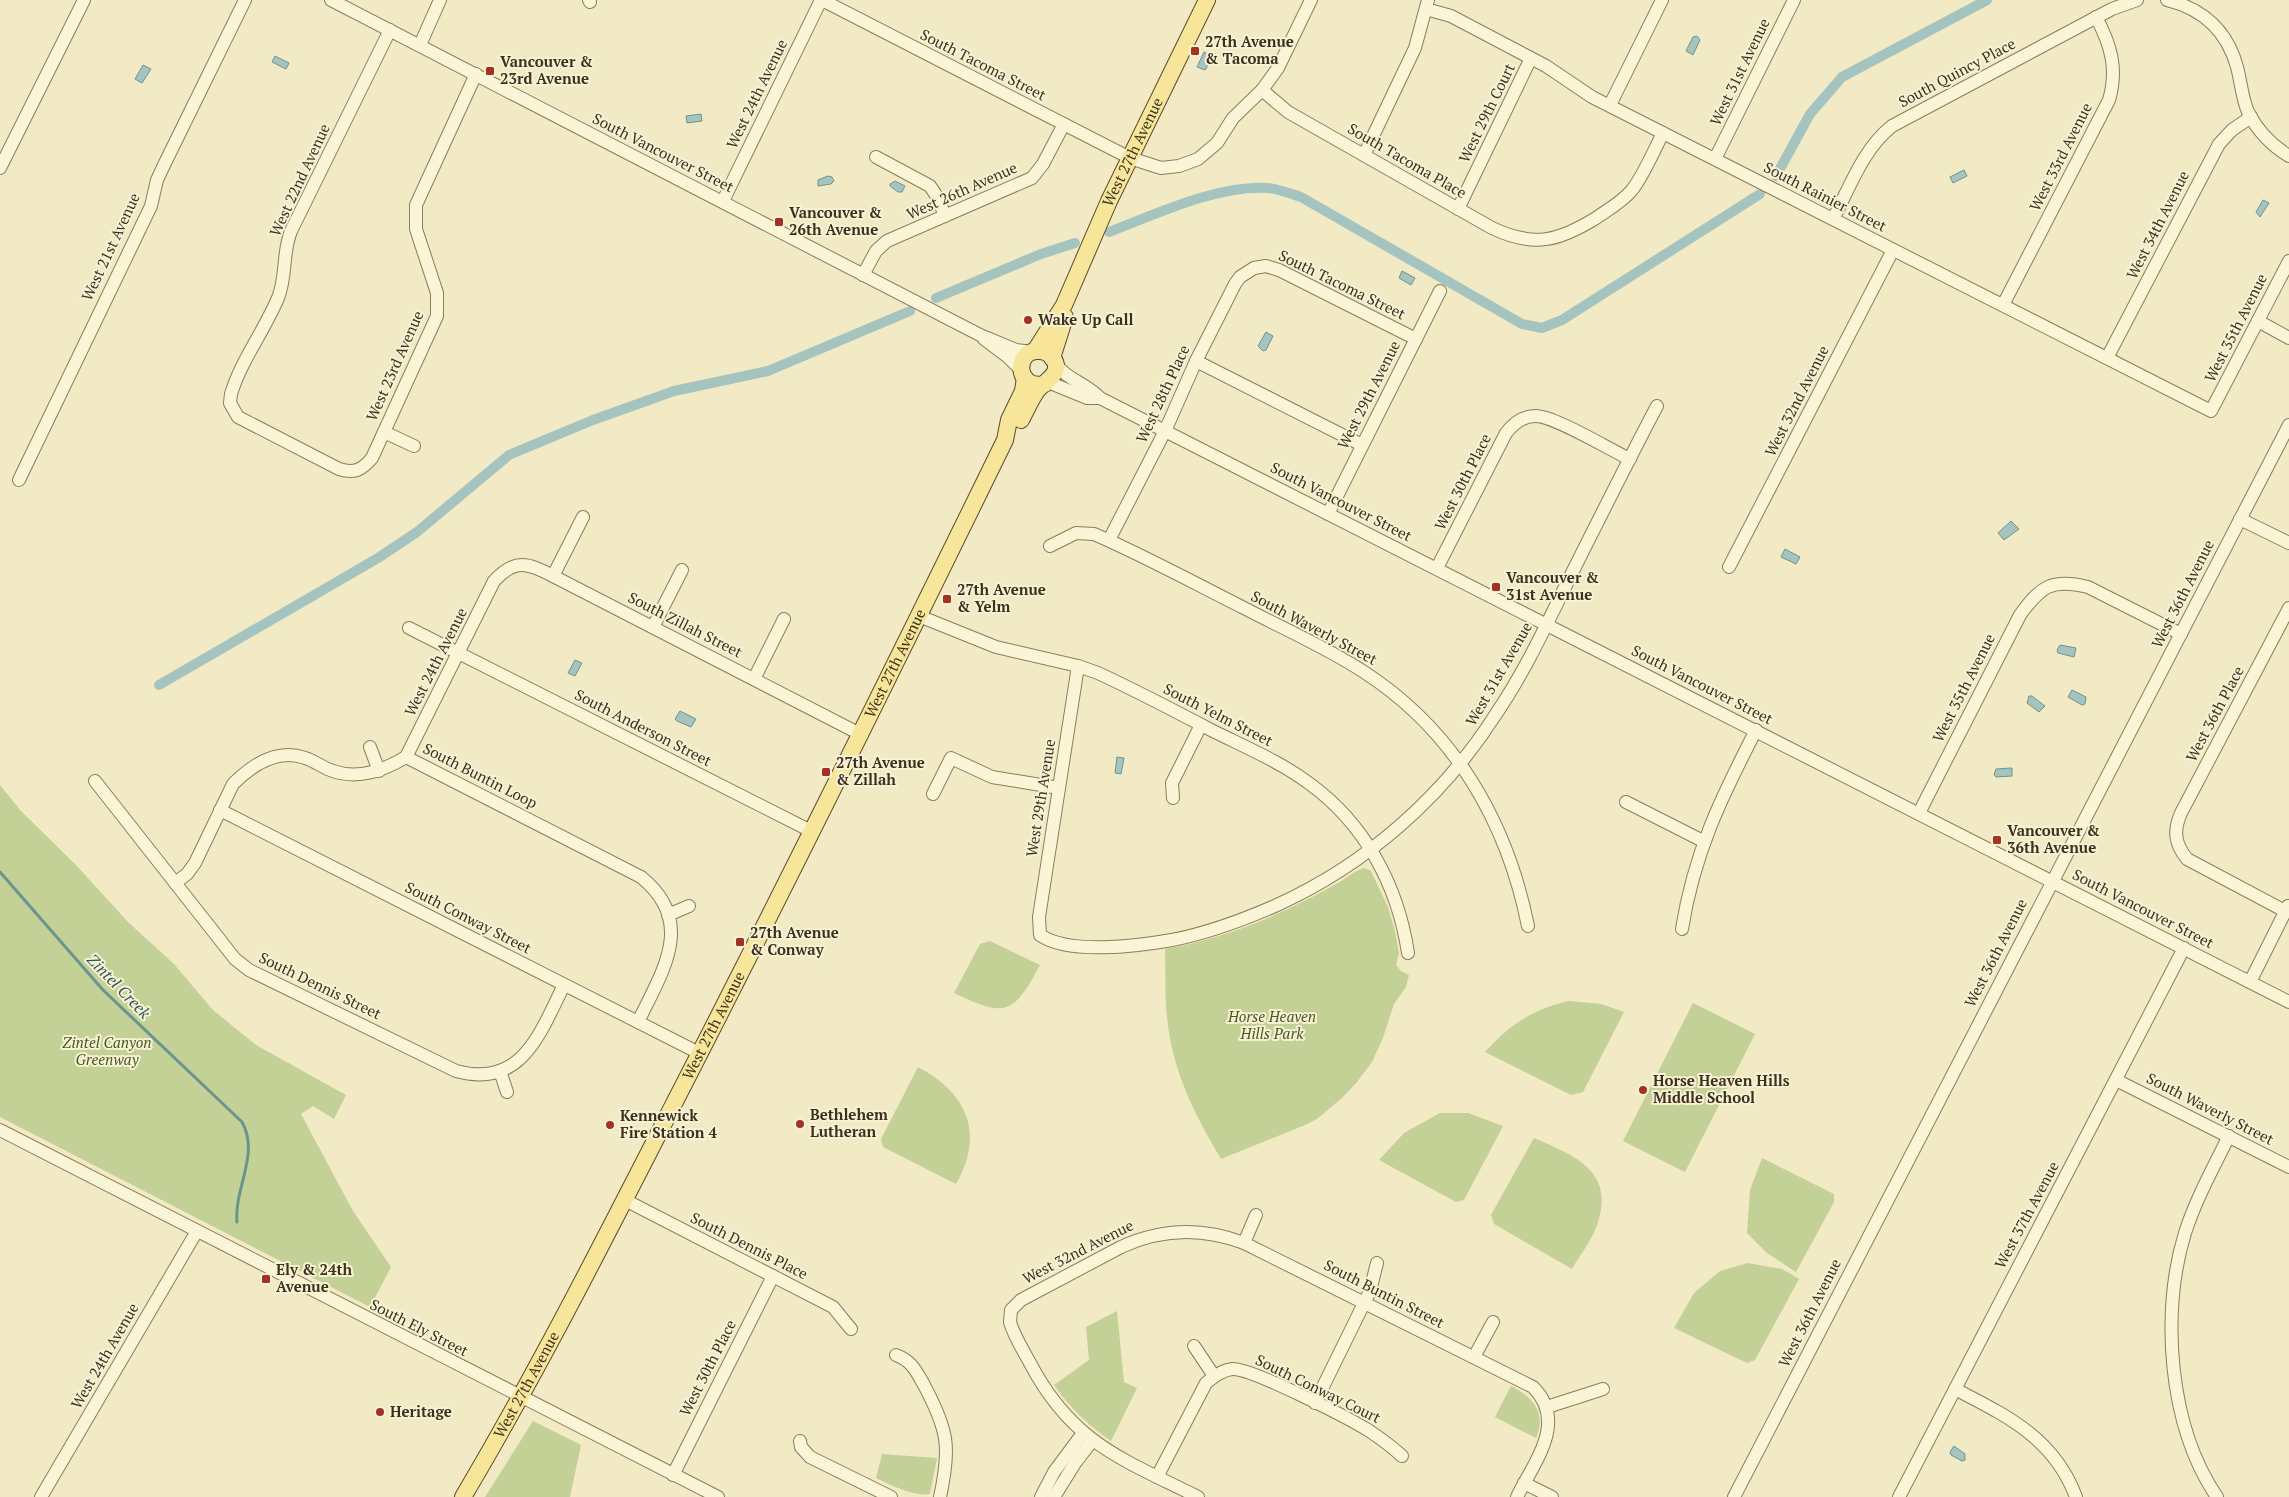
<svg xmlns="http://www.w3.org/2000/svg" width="2289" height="1497" font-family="'PT Serif',serif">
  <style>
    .green { fill: #c3d197 }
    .water { fill: #a6c4bf; stroke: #6c948f }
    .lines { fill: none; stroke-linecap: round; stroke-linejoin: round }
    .stream { stroke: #6c948f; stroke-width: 3 }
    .canal { stroke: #a6c4bf; stroke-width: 10 }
    .minor-casing { stroke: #8e7c59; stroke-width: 14 }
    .major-casing { stroke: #5b482d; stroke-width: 18 }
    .minor { stroke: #fbf5d8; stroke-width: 12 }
    .major { stroke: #f7e59a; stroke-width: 16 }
    .poi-dot { fill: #a23324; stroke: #f8f2d4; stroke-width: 2 }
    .labels { text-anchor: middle; stroke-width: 4; stroke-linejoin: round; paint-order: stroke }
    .poi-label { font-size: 15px; font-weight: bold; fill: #3d311e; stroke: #f8f2d4; text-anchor: start }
    .street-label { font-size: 15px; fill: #3d311e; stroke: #f8f2d4 }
    .park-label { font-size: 15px; font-style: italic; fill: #465b23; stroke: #f8f2d4 }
    .water-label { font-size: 16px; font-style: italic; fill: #2c5b5e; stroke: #f8f2d4 }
  </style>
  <rect width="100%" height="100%" fill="#f1eac4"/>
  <g class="green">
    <path d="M0,785L21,811L76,865L128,922L174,964L213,1010L256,1045L346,1095L334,1119L313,1106L301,1114L353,1211L391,1267L370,1307L0,1117Z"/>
    <path d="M1365,868L1371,871L1388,907L1395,931L1399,953L1396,965L1401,971L1409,975L1406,987L1394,1004L1383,1038L1372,1062L1357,1082L1343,1097L1317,1119L1305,1125L1221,1159C1198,1120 1178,1082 1170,1038C1164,1009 1166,978 1165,949C1209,941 1250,927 1290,908C1306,900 1322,892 1338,883C1347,878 1355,870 1365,868Z"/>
    <path d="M990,941L1040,965C1013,1015 1006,1018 954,993L980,944Z"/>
    <path d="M1569,1001L1601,1004L1624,1012L1583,1092L1571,1095L1485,1052C1510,1024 1533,1009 1569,1001Z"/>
    <path d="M1693,1003L1755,1034L1685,1172L1623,1141Z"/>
    <path d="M918,1067C967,1093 985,1133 956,1184L883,1147L881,1139Z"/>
    <path d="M1440,1113H1468L1503,1126L1464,1200L1456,1202L1379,1160L1404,1133Z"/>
    <path d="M1534,1138C1575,1156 1616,1171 1597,1225C1592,1240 1580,1255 1572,1269L1494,1224L1491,1215Z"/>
    <path d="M1762,1158L1834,1194V1202L1796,1272L1767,1253L1747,1233L1750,1190Z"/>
    <path d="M1748,1263L1782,1269L1799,1279L1755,1360L1747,1363L1674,1328L1694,1293L1720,1271Z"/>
    <path d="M1117,1311L1124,1382L1137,1388L1111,1441C1088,1425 1070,1408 1054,1385L1089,1360L1086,1327Z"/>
    <path d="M1511,1386C1532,1397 1547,1412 1536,1438L1495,1417Z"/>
    <path d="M533,1421L581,1445L570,1497H485Z"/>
    <path d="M882,1454L937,1458L930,1494C915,1497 890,1485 876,1478Z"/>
  </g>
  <g class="water">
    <path d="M1693,37L1697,36L1700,40L1693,55L1686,51Z"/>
    <path d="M1204,52L1213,57L1205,70L1197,67Z"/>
    <path d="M275,56L289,63L286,69L272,62Z"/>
    <path d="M143,65L151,69L142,83L135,79Z"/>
    <path d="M701,114L702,121L687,123L686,116Z"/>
    <path d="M1964,170L1967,176L1953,183L1950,177Z"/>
    <path d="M828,176L832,177L834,181L831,184L818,186V180Z"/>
    <path d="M895,181L905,186L902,192H898L890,186V184Z"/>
    <path d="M2263,200L2269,203L2260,217L2256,212Z"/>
    <path d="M1402,271L1415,278L1411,285L1399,278Z"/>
    <path d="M1266,332L1273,336L1266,350L1263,351L1258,346Z"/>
    <path d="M2011,521L2019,529L2004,540L1998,533Z"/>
    <path d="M1785,549L1800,557L1796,564L1781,557Z"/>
    <path d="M2060,645L2076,648L2074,657L2058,653L2057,650Z"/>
    <path d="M575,660L582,663L575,676L568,673Z"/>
    <path d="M2072,690L2086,697L2085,704L2082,705L2068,697Z"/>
    <path d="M2029,696H2032L2045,706L2039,712L2027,703Z"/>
    <path d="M680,711L696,719L691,727L677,721L675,719Z"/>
    <path d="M1117,757L1124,758L1121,774L1115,773Z"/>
    <path d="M2012,768V776L1996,777L1994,775L1996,769Z"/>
    <path d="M1954,1446L1965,1454V1460L1962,1461L1951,1455L1950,1452Z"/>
  </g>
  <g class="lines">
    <path class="stream" d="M0,872L103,990L242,1122C260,1154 234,1188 237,1222"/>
    <g class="canal">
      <path d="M1776,176L1810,114L1842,77L1987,0"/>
      <path d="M1109,232C1154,215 1219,184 1268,188C1279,189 1291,194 1301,197L1522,324L1542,328L1562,320L1760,194"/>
      <path d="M936,298L1041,254L1075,243"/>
      <path d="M159,685L378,558L417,532L509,455L593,420L674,391L768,371L910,311"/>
    </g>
    <defs>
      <g id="minor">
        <path d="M331,0L980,335L1016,350L1032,352"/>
        <path d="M589,0L590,2"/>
        <path d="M822,0L1130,158L1161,168L1179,166L1198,159L1217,143L1233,118L1262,90L1288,112L1492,228C1534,248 1559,241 1596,218C1609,209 1622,202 1632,190C1645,173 1653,152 1663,133"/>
        <path d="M2167,0C2203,9 2227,30 2237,67C2241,82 2242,98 2248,112C2258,132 2271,145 2289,156"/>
        <path d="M1426,9L1451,16L1546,66L1592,97L2211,411L2289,261"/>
        <path d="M390,30L291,231C282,253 287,276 278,298C264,331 241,361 231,394L230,403L238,417L339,469C354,474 362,470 372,458L437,316V293L416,229V205L476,74"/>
        <path d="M420,45L440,0"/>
        <path d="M1262,90L1278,68L1311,0"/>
        <path d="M1610,105L1662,0"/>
        <path d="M1364,155L1415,48L1428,0"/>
        <path d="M876,157L930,186L938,198L945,216"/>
        <path d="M1715,159L1794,0"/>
        <path d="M0,168L84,0"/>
        <path d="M723,201L821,0"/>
        <path d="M1458,209L1531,58"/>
        <path d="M1833,219C1850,187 1863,149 1892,126L2112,9L2137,0"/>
        <path d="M863,275L876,251L887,241L1032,178L1043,164L1064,124"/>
        <path d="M2003,305L2109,100C2118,69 2111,45 2096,17"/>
        <path d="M2258,321L2289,338"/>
        <path d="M984,339L1008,357L1021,370"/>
        <path d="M2107,358L2219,144L2232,130L2251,117"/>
        <path d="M1196,361L1362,445"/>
        <path d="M1055,363C1067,380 1086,383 1100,398L2289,1002"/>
        <path d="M1048,382L1087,398H1100"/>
        <path d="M384,432L414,446"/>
        <path d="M19,480L151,206L157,180L165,163L245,0"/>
        <path d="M1328,514L1440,291"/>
        <path d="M2240,519L2289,543"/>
        <path d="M1109,540L1165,431L1196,361L1235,284L1240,277L1254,268L1266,266L1279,270L1416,339"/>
        <path d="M1050,546L1076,533L1094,534C1145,556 1194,583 1244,608C1284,629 1326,647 1364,672C1455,731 1507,822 1528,926"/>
        <path d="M1729,567L1893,250"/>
        <path d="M1437,568L1506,433C1513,424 1522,416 1535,416C1553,415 1610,450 1630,459"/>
        <path d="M553,576L583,517"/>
        <path d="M919,616L996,647L1078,666L1098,673C1137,691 1175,711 1213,731C1245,747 1281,762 1310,784C1365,824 1398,886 1408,953"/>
        <path d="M653,627L682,570"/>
        <path d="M409,628L813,832"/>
        <path d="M1078,666L1039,917L1040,935C1069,955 1138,946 1172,940C1208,933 1243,920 1277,905C1367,864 1443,797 1496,714C1526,670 1548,621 1572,573C1600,517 1628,461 1657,406"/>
        <path d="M754,679L784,619"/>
        <path d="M370,747L379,771"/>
        <path d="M406,757L494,581C515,558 528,563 553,576L862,735"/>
        <path d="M95,781L235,959L249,970L456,1071C522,1089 540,1033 564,985"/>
        <path d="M933,794L951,758L992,777L1059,788"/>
        <path d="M1173,798L1172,783L1201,725"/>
        <path d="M1626,802L1703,841"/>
        <path d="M220,810L701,1054"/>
        <path d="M1919,813L2020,615C2041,586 2052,578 2088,587L2181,634"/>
        <path d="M175,883L187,874L195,863L233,784C252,765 277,748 305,758C315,761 323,768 333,771C359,780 384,770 406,757L641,877C697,922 662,972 638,1022"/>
        <path d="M2285,911L2187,859C2175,844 2173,831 2181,813L2289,608"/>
        <path d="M668,915L689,906"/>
        <path d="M1682,929C1694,853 1721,798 1756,730"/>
        <path d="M2250,982L2288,906"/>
        <path d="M500,1071L507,1092"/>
        <path d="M2116,1080L2289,1167"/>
        <path d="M0,1130L718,1497"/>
        <path d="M625,1200L833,1307L851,1329"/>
        <path d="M1244,1243L1256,1215"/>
        <path d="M1194,1346L1214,1376"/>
        <path d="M896,1355C912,1361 916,1371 924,1385C948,1430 951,1447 940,1497"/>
        <path d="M1474,1357L1493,1322"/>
        <path d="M1955,1389C2007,1416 2054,1438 2076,1497"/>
        <path d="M1315,1403L1370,1291L1377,1263"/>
        <path d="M1547,1407L1603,1389"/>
        <path d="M800,1441L801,1447L810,1457L891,1497"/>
        <path d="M673,1475L773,1276"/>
        <path d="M1157,1477L1206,1383C1213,1377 1222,1370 1232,1369C1252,1368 1348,1418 1368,1430C1380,1438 1391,1446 1402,1456"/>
        <path d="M1524,1483L1552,1497"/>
        <path d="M41,1497L197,1231"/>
        <path d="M1041,1497L1054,1472L1083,1433"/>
        <path d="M1054,1497L1075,1463L1092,1441"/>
        <path d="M1198,1497C1122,1459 1072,1443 1030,1363C1023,1350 1014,1336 1010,1322L1011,1310L1021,1300L1121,1247C1162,1228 1202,1227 1244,1243L1533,1387C1568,1422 1534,1462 1517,1497"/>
        <path d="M1734,1497L2289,425"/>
        <path d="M1899,1497L2184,948"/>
        <path d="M2217,1497C2169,1427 2160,1313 2185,1233C2196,1199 2213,1168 2229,1136"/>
      </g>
      <g id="major">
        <path id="s1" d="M1035,351L1064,305L1109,201L1207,0"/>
        <path d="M1052,358L1065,317"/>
        <path d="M1021,420C1026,411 1030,401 1036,392C1043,381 1064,375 1053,358C1050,354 1045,351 1039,351C1014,349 1015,391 1045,384"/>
        <path id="s2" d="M463,1497C536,1374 601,1246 666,1119C782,894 894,667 1005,440L1009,420L1023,391L1025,378"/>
      </g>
    </defs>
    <use href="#minor" class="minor-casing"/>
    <use href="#major" class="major-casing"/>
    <use href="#minor" class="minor"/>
    <use href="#major" class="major"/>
  </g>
  <g class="poi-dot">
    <rect x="1190" y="46" width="10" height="10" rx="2.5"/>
    <rect x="485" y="66" width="10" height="10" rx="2.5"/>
    <rect x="774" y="217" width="10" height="10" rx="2.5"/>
    <circle cx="1028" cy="320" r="5"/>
    <rect x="1491" y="582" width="10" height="10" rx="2.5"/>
    <rect x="942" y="594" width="10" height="10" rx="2.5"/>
    <rect x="821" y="767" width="10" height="10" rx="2.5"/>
    <rect x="1992" y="835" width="10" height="10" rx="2.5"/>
    <rect x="735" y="937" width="10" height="10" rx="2.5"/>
    <circle cx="1643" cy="1090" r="5"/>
    <circle cx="800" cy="1124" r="5"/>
    <circle cx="610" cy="1125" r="5"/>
    <rect x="261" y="1274" width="10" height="10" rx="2.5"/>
    <circle cx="380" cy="1412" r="5"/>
  </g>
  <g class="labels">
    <g class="poi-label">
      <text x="1205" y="47">27th Avenue<tspan x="1205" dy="17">&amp; Tacoma</tspan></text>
      <text x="500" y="67">Vancouver &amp;<tspan x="500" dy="17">23rd Avenue</tspan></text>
      <text x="789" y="218">Vancouver &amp;<tspan x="789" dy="17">26th Avenue</tspan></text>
      <text x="1038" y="325">Wake Up Call</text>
      <text x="1506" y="583">Vancouver &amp;<tspan x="1506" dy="17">31st Avenue</tspan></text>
      <text x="957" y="595">27th Avenue<tspan x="957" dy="17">&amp; Yelm</tspan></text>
      <text x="836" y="768">27th Avenue<tspan x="836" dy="17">&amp; Zillah</tspan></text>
      <text x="2007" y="836">Vancouver &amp;<tspan x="2007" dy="17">36th Avenue</tspan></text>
      <text x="750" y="938">27th Avenue<tspan x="750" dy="17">&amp; Conway</tspan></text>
      <text x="1653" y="1086">Horse Heaven Hills<tspan x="1653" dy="17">Middle School</tspan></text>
      <text x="810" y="1120">Bethlehem<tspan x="810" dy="17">Lutheran</tspan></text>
      <text x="620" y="1121">Kennewick<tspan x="620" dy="17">Fire Station 4</tspan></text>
      <text x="276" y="1275">Ely &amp; 24th<tspan x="276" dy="17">Avenue</tspan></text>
      <text x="390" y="1417">Heritage</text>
    </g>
    <g class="street-label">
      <text transform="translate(983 65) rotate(27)" y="5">South Tacoma Street</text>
      <text transform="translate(1740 72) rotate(-64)" y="5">West 31st Avenue</text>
      <text transform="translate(1957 73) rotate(-28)" y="5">South Quincy Place</text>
      <text transform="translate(757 94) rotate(-64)" y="5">West 24th Avenue</text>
      <text transform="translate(1487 113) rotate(-64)" y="5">West 29th Court</text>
      <text dy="5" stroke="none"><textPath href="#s1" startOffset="222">West 27th Avenue</textPath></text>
      <text transform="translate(663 153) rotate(27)" y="5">South Vancouver Street</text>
      <text transform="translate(2061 157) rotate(-63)" y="5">West 33rd Avenue</text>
      <text transform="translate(1407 161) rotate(30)" y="5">South Tacoma Place</text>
      <text transform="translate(300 180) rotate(-65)" y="5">West 22nd Avenue</text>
      <text transform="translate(962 191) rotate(-24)" y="5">West 26th Avenue</text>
      <text transform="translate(1825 197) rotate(27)" y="5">South Rainier Street</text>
      <text transform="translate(2158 225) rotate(-63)" y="5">West 34th Avenue</text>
      <text transform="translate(111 247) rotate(-65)" y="5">West 21st Avenue</text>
      <text transform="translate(1342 285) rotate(26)" y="5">South Tacoma Street</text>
      <text transform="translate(2236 328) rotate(-63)" y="5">West 35th Avenue</text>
      <text transform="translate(395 366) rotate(-66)" y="5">West 23rd Avenue</text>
      <text transform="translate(1163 394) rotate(-65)" y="5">West 28th Place</text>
      <text transform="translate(1369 395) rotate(-63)" y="5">West 29th Avenue</text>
      <text transform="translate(1797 401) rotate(-63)" y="5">West 32nd Avenue</text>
      <text transform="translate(1463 482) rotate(-63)" y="5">West 30th Place</text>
      <text transform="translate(1341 502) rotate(27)" y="5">South Vancouver Street</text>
      <text transform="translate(2183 594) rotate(-63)" y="5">West 36th Avenue</text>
      <text transform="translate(685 625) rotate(27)" y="5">South Zillah Street</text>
      <text transform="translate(1314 628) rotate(28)" y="5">South Waverly Street</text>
      <text transform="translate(436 662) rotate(-63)" y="5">West 24th Avenue</text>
      <text dy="5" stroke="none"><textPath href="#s2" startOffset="939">West 27th Avenue</textPath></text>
      <text transform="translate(1499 674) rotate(-60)" y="5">West 31st Avenue</text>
      <text transform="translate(1702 685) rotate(27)" y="5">South Vancouver Street</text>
      <text transform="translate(1964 688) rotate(-63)" y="5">West 35th Avenue</text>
      <text transform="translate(2215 714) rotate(-62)" y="5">West 36th Place</text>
      <text transform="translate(1218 715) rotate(27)" y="5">South Yelm Street</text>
      <text transform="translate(643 728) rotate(27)" y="5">South Anderson Street</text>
      <text transform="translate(480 776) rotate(27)" y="5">South Buntin Loop</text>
      <text transform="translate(1041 798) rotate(-81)" y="5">West 29th Avenue</text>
      <text transform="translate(2143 909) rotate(27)" y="5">South Vancouver Street</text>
      <text transform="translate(468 918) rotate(27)" y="5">South Conway Street</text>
      <text transform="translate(1996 953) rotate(-63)" y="5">West 36th Avenue</text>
      <text transform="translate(320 986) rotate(26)" y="5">South Dennis Street</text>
      <text dy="5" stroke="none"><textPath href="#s2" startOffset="534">West 27th Avenue</textPath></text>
      <text transform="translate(2210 1109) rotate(27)" y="5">South Waverly Street</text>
      <text transform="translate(2027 1215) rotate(-62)" y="5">West 37th Avenue</text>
      <text transform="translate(749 1246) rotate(27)" y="5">South Dennis Place</text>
      <text transform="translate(1078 1252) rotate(-27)" y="5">West 32nd Avenue</text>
      <text transform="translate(1384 1294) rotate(27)" y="5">South Buntin Street</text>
      <text transform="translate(1810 1313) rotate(-63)" y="5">West 36th Avenue</text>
      <text transform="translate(419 1328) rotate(27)" y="5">South Ely Street</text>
      <text transform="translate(105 1356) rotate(-60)" y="5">West 24th Avenue</text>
      <text transform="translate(708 1368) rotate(-63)" y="5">West 30th Place</text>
      <text dy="5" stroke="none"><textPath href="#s2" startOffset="129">West 27th Avenue</textPath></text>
      <text transform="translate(1318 1389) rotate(26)" y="5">South Conway Court</text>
    </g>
    <g class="park-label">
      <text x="1272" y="1022">Horse Heaven<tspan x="1272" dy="17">Hills Park</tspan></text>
      <text x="107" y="1048">Zintel Canyon<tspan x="107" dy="17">Greenway</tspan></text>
    </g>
    <g class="water-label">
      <text transform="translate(119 986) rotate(46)" y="6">Zintel Creek</text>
    </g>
  </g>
</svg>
